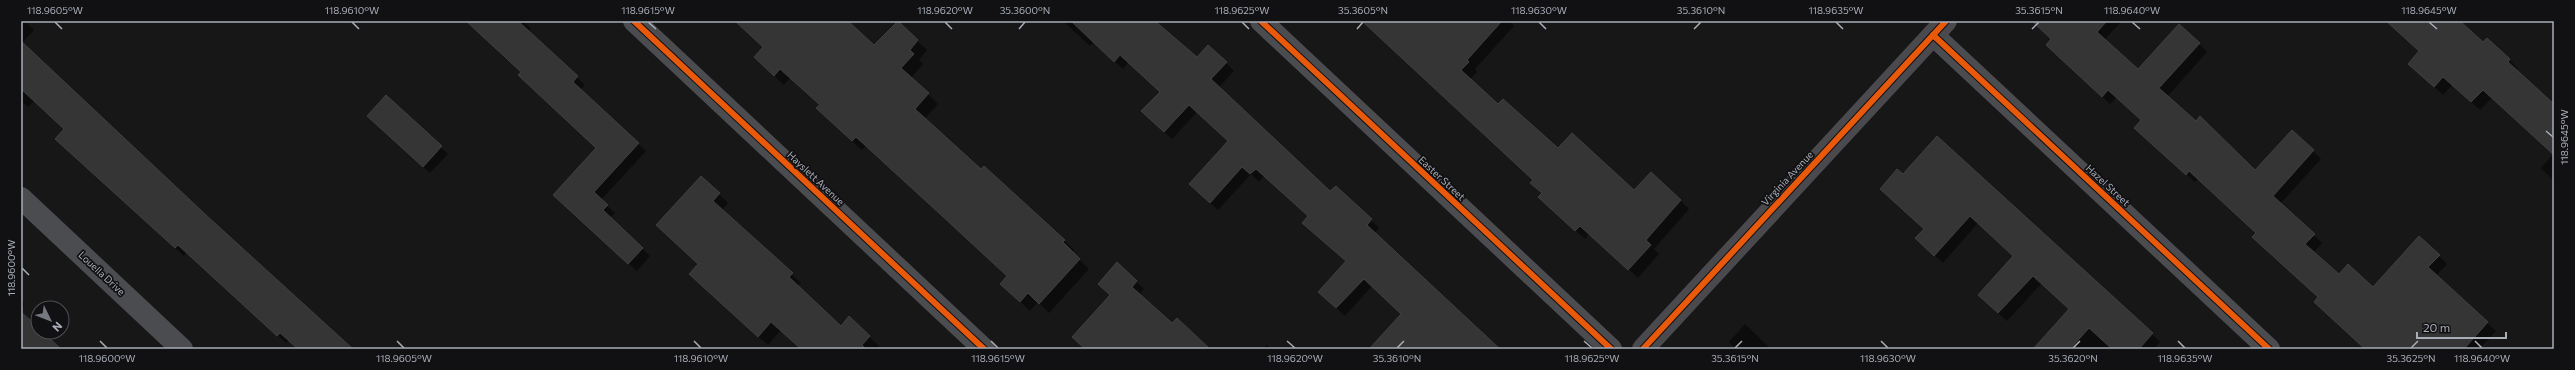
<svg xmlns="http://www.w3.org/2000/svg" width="2575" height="370" font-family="Commissioner,sans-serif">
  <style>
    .shadow { fill: #0007 }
    .building { fill: #353536; stroke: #3f4043 }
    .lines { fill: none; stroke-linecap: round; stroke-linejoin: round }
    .street { stroke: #4b4c50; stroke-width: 22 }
    .secondary { stroke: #4a4a4e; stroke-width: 22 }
    .cycleway-casing { stroke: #111113; stroke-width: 8 }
    .cycleway { stroke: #e8590c; stroke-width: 6 }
    .ticks { fill: none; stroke: #a8adb8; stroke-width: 1.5 }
    .labels { text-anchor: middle; stroke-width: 3.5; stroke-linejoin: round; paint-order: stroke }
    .street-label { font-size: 10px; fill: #a8adb8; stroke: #111113 }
    .neatline { fill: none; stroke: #a8adb8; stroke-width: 1.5 }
    .ticks-label { font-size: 10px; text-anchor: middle; fill: #a8adb8 }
  </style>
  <rect width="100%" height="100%" fill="#171717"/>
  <g class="shadow">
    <path d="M21,21H25L34,30L22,43L349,349H298L289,340L286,343L187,252L184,256L56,139L65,129L34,101L28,107L21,101Z"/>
    <path d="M466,21H523L531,29L528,32L585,85L580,90L646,151L601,200L615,213L610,218L650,256L637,271L562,202L598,148L522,72Z"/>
    <path d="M735,21H847L874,46L897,22L927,50L919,60L923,64L911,78L938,104L924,119L981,171L1064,240L1074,250L1072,252L1089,269L1049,313L1038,302L1030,311L1011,293L1008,277L951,224L866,146L862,150L827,118L821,105L790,78L784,85L765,67L764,47Z"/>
    <path d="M1063,21H1147L1197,59L1226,63L1234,71L1219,87L1331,193L1336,187L1371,220L1379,228L1375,233L1500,349H1370L1402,314L1372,286L1345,316L1328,300L1347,262L1311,230L1309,217L1264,176L1259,182L1251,174L1218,210L1198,192L1229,141L1197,112L1172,139L1151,119L1161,92L1129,62L1123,69L1094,42L1090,46Z"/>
    <path d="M1366,21H1509L1514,26L1475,69L1477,72L1470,79L1498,106L1558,150L1634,192L1651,174L1681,201L1689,209L1654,249L1659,254L1638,278L1589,234L1585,239L1548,206L1534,180Z"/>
    <path d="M2049,21H2122L2104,40L2138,71L2199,44L2207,52L2167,97L2255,172L2313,151L2321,159L2280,204L2322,243L2313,253L2339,276L2373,288L2439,256L2447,264L2436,276L2496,331L2479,349H2374L2319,297L2257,233L2198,179L2195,182L2143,136L2142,121L2117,97L2110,104L2055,53Z"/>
    <path d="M2386,21H2459L2483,43L2487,39L2510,60L2518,69L2516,71L2554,105V181L2541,168L2553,154L2492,98L2480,110L2452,85L2443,95L2418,72L2420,52Z"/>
    <path d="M386,97L448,154L430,173L375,123Z"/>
    <path d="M1937,138L2152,334L2160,342L2154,349H2035L2070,309L2042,283L2007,321L1987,303L2014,256L1978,223L1943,263L1924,246L1925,229L1903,175Z"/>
    <path d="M719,194L728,203L722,210L801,283L797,286L841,327L849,318L879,346L876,349H802L781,330L768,345L699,283V264L667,234Z"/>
    <path d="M1117,264L1144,289L1139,295L1201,349H1086L1111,295Z"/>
    <path d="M21,301L25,304L21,309Z"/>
    <path d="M1745,324L1771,349H1735L1729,342Z"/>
    <path d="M1267,345L1271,349H1263Z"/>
  </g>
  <g class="building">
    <path d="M466,21H518L578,76L573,82L639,143L594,192L608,205L603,210L643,248L628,264L553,195L596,148L518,75L521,72Z"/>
    <path d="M735,21H848L874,45L898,21L918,40L910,50L914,54L901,68L929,93L915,109L981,169L984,166L1065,240L1063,242L1080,259L1039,304L1028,293L1020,302L1000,284L1007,276L940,214L856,137L852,141L816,108L820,105L780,69L774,76L754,57L763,47Z"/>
    <path d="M1071,21H1155L1197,57L1208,45L1227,62L1211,79L1330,191L1336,186L1372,219L1367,225L1500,349H1369L1401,314L1364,279L1336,308L1318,292L1346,261L1302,223L1308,216L1256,169L1250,174L1242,167L1210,203L1189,184L1228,141L1189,105L1164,132L1141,111L1160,92L1120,55L1114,62Z"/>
    <path d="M1362,21H1502L1467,60L1469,62L1461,70L1498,104L1503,99L1558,148L1572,133L1634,190L1651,172L1681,200L1646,240L1651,245L1628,270L1580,226L1575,231L1538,197L1542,193L1530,183L1533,180Z"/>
    <path d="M2032,21H2107L2097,32L2138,69L2179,24L2200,43L2159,88L2196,121L2200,116L2255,170L2292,130L2314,150L2273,196L2315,234L2305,244L2339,274L2348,264L2373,287L2419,236L2440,255L2428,267L2488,322L2464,349H2365L2314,302L2318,297L2252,237L2256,233L2189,171L2186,175L2134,128L2141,120L2108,90L2102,97L2046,45L2051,39Z"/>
    <path d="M2386,21H2460L2483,42L2487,38L2510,59L2508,62L2554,104V155L2483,90L2471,102L2443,77L2434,87L2408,64L2419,51Z"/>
    <path d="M21,41L206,215L353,349H298L280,333L277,336L178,245L175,248L55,139L64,129L21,89Z"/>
    <path d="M386,95L442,146L423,167L367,116Z"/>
    <path d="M1937,136L2153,333L2139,349H2112L2089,328L2070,349H2033L2069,309L2033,276L1998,313L1978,295L2013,256L1970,216L1934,256L1915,238L1924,229L1880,189L1897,169L1903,174Z"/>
    <path d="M701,176L720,193L713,201L793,273L789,277L841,326L849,316L870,336L862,345L866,349H801L771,322L758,337L689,274L698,264L656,225Z"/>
    <path d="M1117,262L1137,281L1132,287L1172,323L1177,318L1210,349H1085L1072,337L1110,295L1098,284Z"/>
    <path d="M21,312L38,327V332H43L61,349H21Z"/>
  </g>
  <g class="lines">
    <g class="street">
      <path d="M634,21L984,349"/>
      <path d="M1261,21L1611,349"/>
      <path d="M1933,35L2269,349"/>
      <path d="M21,198L182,349"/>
    </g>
    <path class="secondary" d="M1643,349L1946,21"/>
    <defs>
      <g id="cycleway">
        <path d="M634,21L984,349"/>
        <path d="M1261,21L1611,349"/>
        <path d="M1933,35L2269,349"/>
        <path d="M1643,349L1946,21"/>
      </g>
    </defs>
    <use href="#cycleway" class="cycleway-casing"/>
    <use href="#cycleway" class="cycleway"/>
  </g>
  <path class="ticks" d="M55,22L62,29M352,22L359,29M648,22L656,29M945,22L952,29M1242,22L1249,29M1539,22L1546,29M1836,22L1843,29M2132,22L2140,29M2429,22L2437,29M1019,29L1025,22M1357,29L1363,22M1694,29L1701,22M2032,29L2039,22M2546,131L2553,137M22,268L29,275M100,341L107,348M397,341L404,348M694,341L701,348M991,341L998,348M1287,341L1295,348M1584,341L1592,348M1881,341L1888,348M2178,341L2185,348M2475,341L2482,348M1397,348L1404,341M1735,348L1742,341M2073,348L2080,341M2411,348L2418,341"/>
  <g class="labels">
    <g class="street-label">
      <text transform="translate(816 178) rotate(43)" y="4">Hayslett Avenue</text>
      <text transform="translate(1442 178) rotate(43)" y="4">Easter Street</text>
      <text transform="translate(1787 178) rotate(-47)" y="4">Virginia Avenue</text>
      <text transform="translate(2108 185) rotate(43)" y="4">Hazel Street</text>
      <text transform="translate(102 273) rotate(43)" y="4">Louella Drive</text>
    </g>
  </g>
  <rect width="2575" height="370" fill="none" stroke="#111113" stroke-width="44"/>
  <g transform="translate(50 320) rotate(133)"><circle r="19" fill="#111113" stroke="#4d4f55"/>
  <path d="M0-3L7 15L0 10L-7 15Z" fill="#757880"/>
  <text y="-6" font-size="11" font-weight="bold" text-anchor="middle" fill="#a8adb8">N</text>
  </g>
  <path d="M2417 332v6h89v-6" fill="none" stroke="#a8adb8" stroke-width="2"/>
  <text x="2423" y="332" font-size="12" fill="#a8adb8" stroke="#111113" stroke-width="3" paint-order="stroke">20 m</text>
  <rect x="22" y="22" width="2531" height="326" class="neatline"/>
  <g class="ticks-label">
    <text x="55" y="14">118.9605°W</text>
    <text x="352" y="14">118.9610°W</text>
    <text x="648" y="14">118.9615°W</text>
    <text x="945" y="14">118.9620°W</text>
    <text x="1025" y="14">35.3600°N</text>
    <text x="1242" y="14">118.9625°W</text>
    <text x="1363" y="14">35.3605°N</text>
    <text x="1539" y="14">118.9630°W</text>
    <text x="1701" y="14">35.3610°N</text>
    <text x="1836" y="14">118.9635°W</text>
    <text x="2039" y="14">35.3615°N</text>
    <text x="2132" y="14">118.9640°W</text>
    <text x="2429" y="14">118.9645°W</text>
    <text transform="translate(2564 137) rotate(-90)" y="4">118.9645°W</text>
    <text transform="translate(11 268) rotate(-90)" y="4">118.9600°W</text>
    <text x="107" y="362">118.9600°W</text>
    <text x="404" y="362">118.9605°W</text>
    <text x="701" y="362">118.9610°W</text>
    <text x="998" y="362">118.9615°W</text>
    <text x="1295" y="362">118.9620°W</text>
    <text x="1397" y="362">35.3610°N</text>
    <text x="1592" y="362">118.9625°W</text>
    <text x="1735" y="362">35.3615°N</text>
    <text x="1888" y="362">118.9630°W</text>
    <text x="2073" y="362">35.3620°N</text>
    <text x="2185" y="362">118.9635°W</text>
    <text x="2411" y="362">35.3625°N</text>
    <text x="2482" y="362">118.9640°W</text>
  </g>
</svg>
